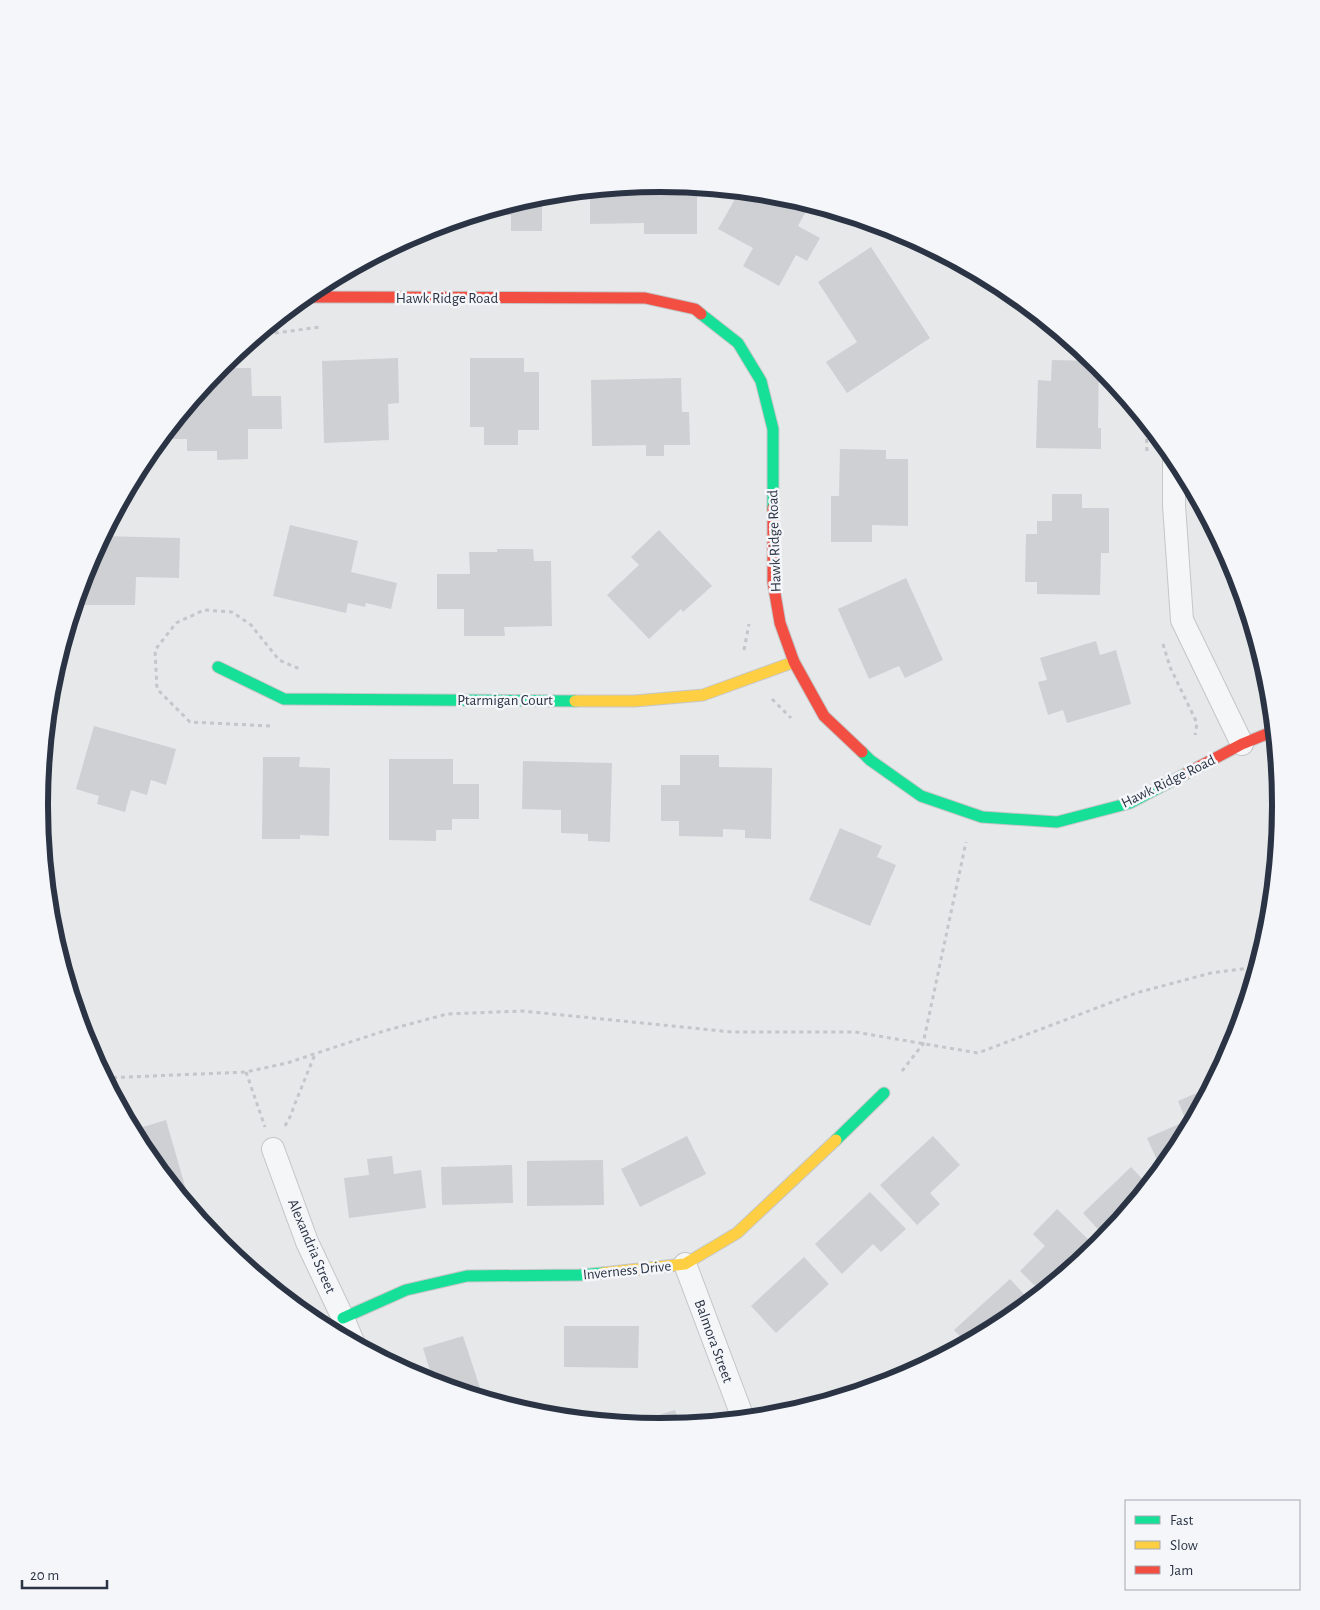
<svg xmlns="http://www.w3.org/2000/svg" width="1320" height="1610" font-family="'Alegreya Sans',sans-serif">
  <style>
    .building { fill: #ced0d3 }
    .lines { fill: none; stroke-linecap: round; stroke-linejoin: round }
    .street-casing { stroke: #c4c6c8; stroke-width: 24 }
    .fast-casing { stroke: #c4c6c8; stroke-width: 13 }
    .slow-casing { stroke: #c4c6c8; stroke-width: 13 }
    .jam-casing { stroke: #c4c6c8; stroke-width: 13 }
    .path { stroke: #c5c6ca; stroke-width: 3; stroke-dasharray: 4 4; stroke-linecap: butt }
    .street { stroke: #f5f6f7; stroke-width: 22 }
    .fast { stroke: #16e098; stroke-width: 11 }
    .slow { stroke: #ffcf43; stroke-width: 11 }
    .jam { stroke: #f24e42; stroke-width: 11 }
    .labels { text-anchor: middle; stroke-width: 5; stroke-linejoin: round; paint-order: stroke }
    .street-label { font-size: 15px; fill: #2b3445; stroke: #f4f6f9 }
    .rim { fill: none; stroke: #2b3445; stroke-width: 6 }
  </style>
  <rect width="100%" height="100%" fill="#e6e8ea"/>
  <g class="building">
    <path d="M660,184L681,186V194H697V234H644V223L590,224V191Z"/>
    <path d="M739,192L781,196L810,204L798,226L820,238L807,261L796,255L779,286L743,266L753,248L718,229Z"/>
    <path d="M549,195V200H542V231H511V215H478V222H464V219L539,196Z"/>
    <path d="M871,247L930,338L847,393L826,362L857,342L818,282Z"/>
    <path d="M398,358L399,403L388,404L389,440L324,443L322,361Z"/>
    <path d="M470,358H524V372H539V430H518V445H484V427H470Z"/>
    <path d="M1052,360L1093,361L1099,365L1098,428H1101V449L1036,448L1038,380L1051,381Z"/>
    <path d="M219,368H251L252,396H281L282,429H248V459L217,460V451H187V439H163V437L205,385H219Z"/>
    <path d="M681,378L682,412H689L690,445H664V456H646V445L592,446L591,380Z"/>
    <path d="M840,449L886,450V459H908V526L872,525V542H831V496H839Z"/>
    <path d="M1052,494H1082V508H1109V553H1101L1100,595L1037,594V582H1025L1026,534H1037V521H1052Z"/>
    <path d="M290,525L358,541L351,572L397,583L391,609L366,603L365,607L348,603L346,613L273,596Z"/>
    <path d="M659,530L712,586L683,612L681,609L649,639L607,595L639,565L631,557Z"/>
    <path d="M102,536L180,538L179,578L136,577L135,605H81V585L86,567Z"/>
    <path d="M497,549H533L534,561H551L552,626L504,627L505,636H464V609H437V574H470L469,552H497Z"/>
    <path d="M906,578L943,660L905,678L899,666L869,679L838,609Z"/>
    <path d="M1096,641L1100,655L1116,650L1131,704L1067,723L1063,710L1048,715L1038,682L1047,680L1040,658Z"/>
    <path d="M94,726L176,749L166,785L151,780L147,795L131,790L125,812L97,804L99,796L76,789Z"/>
    <path d="M680,755H719V767L772,768L771,839L745,838V830L723,829V837L679,836V821H661V785H680Z"/>
    <path d="M263,757H300L299,767L330,768L329,836L300,835V839H262Z"/>
    <path d="M389,759H453V784H479V819H452V830H436V841L389,840Z"/>
    <path d="M523,761L612,763L610,842L588,841V834L561,833V810L522,809Z"/>
    <path d="M840,828L882,846L877,857L896,865L870,926L809,900Z"/>
    <path d="M1199,1092L1203,1101L1176,1150L1161,1169L1147,1138L1186,1121L1178,1101Z"/>
    <path d="M166,1120L189,1200L185,1201L143,1150L133,1130Z"/>
    <path d="M687,1136L706,1174L640,1207L621,1169Z"/>
    <path d="M933,1136L960,1165L930,1193L940,1204L917,1225L880,1185Z"/>
    <path d="M392,1156L394,1174L421,1170L426,1208L349,1218L344,1178L369,1175L367,1159Z"/>
    <path d="M603,1160L604,1205L527,1206V1161Z"/>
    <path d="M512,1165L513,1203L442,1205L441,1167Z"/>
    <path d="M1131,1167L1148,1185L1105,1237L1083,1213Z"/>
    <path d="M870,1192L906,1229L881,1252L873,1244L842,1274L815,1244Z"/>
    <path d="M1057,1209L1096,1247L1041,1292L1020,1271L1045,1246L1033,1234Z"/>
    <path d="M804,1257L829,1284L776,1333L751,1306Z"/>
    <path d="M1010,1279L1030,1301L1005,1322L966,1343L954,1330Z"/>
    <path d="M564,1326H639L638,1368L564,1367Z"/>
    <path d="M463,1336L483,1397L434,1383L423,1348Z"/>
    <path d="M945,1345L950,1351L916,1369L915,1368Z"/>
    <path d="M675,1410L680,1424L660,1426L635,1424L634,1422Z"/>
  </g>
  <g class="lines">
    <defs>
      <g id="street">
        <path d="M1174,457V505L1182,620L1242,744"/>
        <path d="M273,1149L307,1242L343,1318L353,1342"/>
        <path d="M685,1264L743,1418"/>
      </g>
      <g id="fast">
        <path d="M701,314L738,343L761,381L773,429V508"/>
        <path d="M218,667L284,699L575,701"/>
        <path d="M862,752L870,760L921,796L982,817L1057,822L1130,803L1187,773"/>
        <path d="M836,1140L884,1093"/>
        <path d="M343,1318L406,1290L467,1276L580,1275L603,1273"/>
      </g>
      <g id="slow">
        <path d="M575,701H635L703,695L794,662"/>
        <path d="M603,1273L685,1264L737,1233L836,1140"/>
      </g>
      <g id="jam">
        <path d="M304,297L645,298L695,309L701,314"/>
        <path d="M773,508V582L780,623L794,662L824,716L862,752"/>
        <path d="M1187,773L1242,744L1274,731"/>
      </g>
    </defs>
    <use href="#street" class="street-casing"/>
    <use href="#fast" class="fast-casing"/>
    <use href="#slow" class="slow-casing"/>
    <use href="#jam" class="jam-casing"/>
    <g class="path">
      <path d="M259,335L321,327"/>
      <path d="M1146,423L1147,454"/>
      <path d="M1163,644L1170,667L1197,723L1195,735"/>
      <path d="M744,650L749,624"/>
      <path d="M772,699L791,718"/>
      <path d="M270,726L190,722L157,689L155,650L176,623L204,610L232,612L251,625L279,660L302,670"/>
      <path d="M902,1071L923,1044L966,842"/>
      <path d="M246,1072L265,1127"/>
      <path d="M105,1078L246,1072L287,1063L384,1031L447,1014L522,1011L732,1032H855L978,1053L1136,993L1211,973L1257,967"/>
      <path d="M285,1126L291,1115L294,1106L315,1054"/>
    </g>
    <use href="#street" class="street"/>
    <use href="#fast" class="fast"/>
    <use href="#slow" class="slow"/>
    <use href="#jam" class="jam"/>
  </g>
  <g class="labels">
    <g class="street-label">
      <text x="447" y="303">Hawk Ridge Road</text>
      <text transform="translate(774 541) rotate(-92)" y="5">Hawk Ridge Road</text>
      <text x="505" y="705">Ptarmigan Court</text>
      <text transform="translate(1168 781) rotate(-26)" y="5">Hawk Ridge Road</text>
      <text transform="translate(312 1246) rotate(67)" y="5">Alexandria Street</text>
      <text transform="translate(627 1270) rotate(-6)" y="5">Inverness Drive</text>
      <text transform="translate(714 1341) rotate(70)" y="5">Balmora Street</text>
    </g>
  </g>
  <path d="M0 0H1320V1610H0ZM660 192H660A612 612 0 0 1 1272 804V806A612 612 0 0 1 660 1418H660A612 612 0 0 1 48 806V804A612 612 0 0 1 660 192Z" fill="#f4f6f9" fill-rule="evenodd"/>
  <path class="rim" d="M660 192H660A612 612 0 0 1 1272 804V806A612 612 0 0 1 660 1418H660A612 612 0 0 1 48 806V804A612 612 0 0 1 660 192Z"/>
  <rect x="1125" y="1500" width="175" height="90" fill="#f4f6f9" stroke="#a4a8b1"/>
  <rect x="1135" y="1516" width="25" height="8" fill="#16e098" stroke="#a4a8b1"/>
  <text x="1170" y="1525" font-size="15" fill="#2b3445">Fast</text>
  <rect x="1135" y="1541" width="25" height="8" fill="#ffcf43" stroke="#a4a8b1"/>
  <text x="1170" y="1550" font-size="15" fill="#2b3445">Slow</text>
  <rect x="1135" y="1566" width="25" height="8" fill="#f24e42" stroke="#a4a8b1"/>
  <text x="1170" y="1575" font-size="15" fill="#2b3445">Jam</text>
  <path d="M22 1580v8h85v-8" fill="none" stroke="#2b3445" stroke-width="2.5"/>
  <text x="30" y="1580" font-size="15" fill="#2b3445" stroke="#f4f6f9" stroke-width="4" paint-order="stroke">20 m</text>
</svg>
